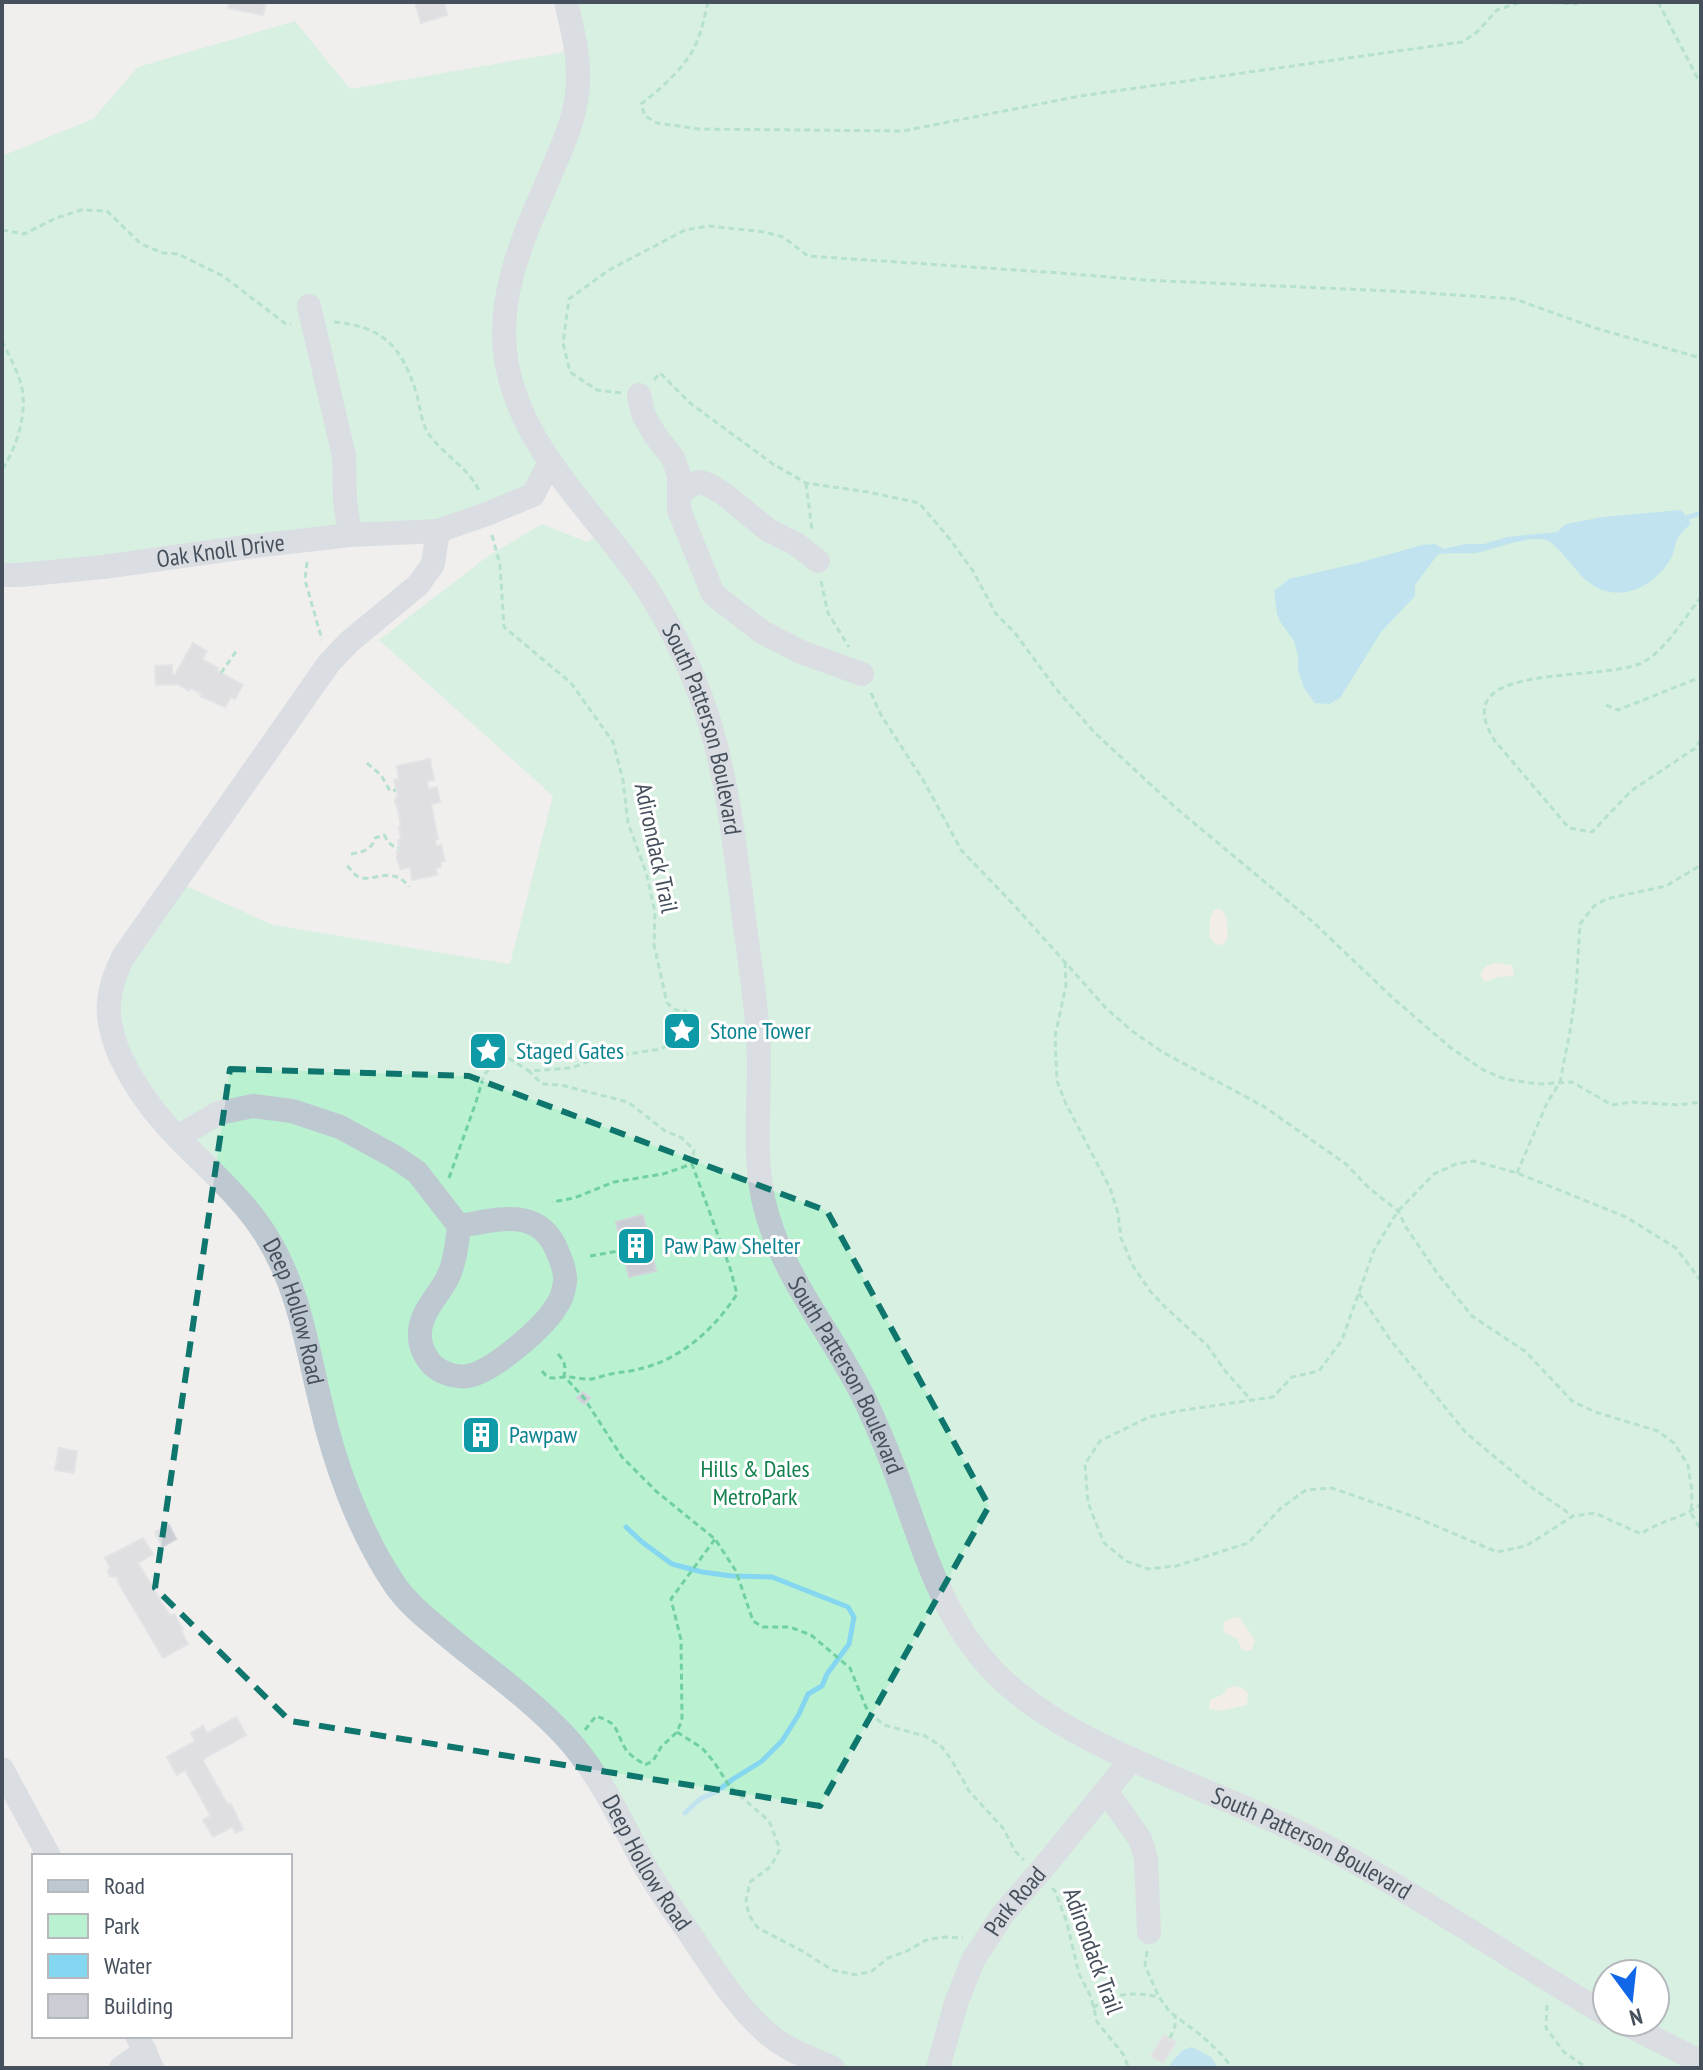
<svg xmlns="http://www.w3.org/2000/svg" width="1703" height="2070" font-family="'PT Sans Narrow',sans-serif">
  <style>
    .green { fill: #baf1d1; fill-rule: evenodd }
    .sand { fill: #f3eddd }
    .water { fill: #85d6f0 }
    .lines { fill: none; stroke-linecap: round; stroke-linejoin: round }
    .stream { stroke: #85d6f0; stroke-width: 5 }
    .building { fill: #cacdd3; stroke: #d1d4da; stroke-width: 2 }
    .path { stroke: #70d0a4; stroke-width: 3; stroke-dasharray: 6 4; stroke-linecap: butt }
    .minor { stroke: #bec8d1; stroke-width: 24 }
    .marked { fill: none; stroke: #0f766e; stroke-width: 6; stroke-dasharray: 16 10; stroke-linejoin: round }
    .labels { text-anchor: middle; stroke-width: 6; stroke-linejoin: round; paint-order: stroke }
    .street-label { font-size: 24px; fill: #45505c; stroke: #fff }
    .culture-label { font-size: 24px; fill: #0d838f; stroke: #fff; text-anchor: start }
    .park-label { font-size: 24px; fill: #13814d; stroke: #fff }
  </style>
  <rect width="100%" height="100%" fill="#f1eeee"/>
  <path class="green" d="M566,2H1701V2068H833L766,2032L592,1770L455,1642L376,1553L283,1264L166,1125L108,1005L175,881L273,925L510,964L553,796L379,640L488,556L542,524L587,542L605,532L550,463L533,495L487,514L2,575V156L93,119L138,67L295,21L350,89L577,50ZM1607,1974H1655V2022H1607Z"/>
  <g class="sand">
    <path d="M1218,908C1229,912 1227,928 1228,938L1222,945C1204,944 1209,923 1213,910Z"/>
    <path d="M1496,963L1512,965L1514,976L1499,977L1485,982L1481,977V972L1487,965Z"/>
    <path d="M1234,1617L1240,1618L1255,1641L1251,1651L1242,1650L1237,1639L1225,1633L1223,1626L1225,1621Z"/>
    <path d="M1234,1686L1242,1688L1248,1693L1247,1705L1220,1711L1209,1709L1210,1700L1222,1695L1228,1688Z"/>
  </g>
  <g class="water">
    <path d="M1681,510L1691,523C1686,529 1678,535 1676,542C1674,548 1674,554 1670,560C1652,589 1616,605 1587,581C1576,572 1559,546 1548,541C1532,534 1497,548 1481,552C1468,555 1452,552 1438,554L1415,585V596L1381,632L1340,698L1329,704L1315,703L1304,688L1298,670V656L1294,641L1281,623L1277,614L1274,591L1289,579L1358,563L1422,545L1435,544L1444,549L1465,544H1484L1507,537L1557,532L1566,524L1603,517Z"/>
    <path d="M1192,2047L1211,2057L1218,2068H1171L1170,2064L1183,2050Z"/>
  </g>
  <g class="lines">
    <g class="stream">
      <path d="M1683,519L1701,513"/>
      <path d="M626,1527L642,1542L672,1564L702,1572L732,1576L772,1577L848,1607L854,1617L849,1644L827,1674L822,1686L808,1694L799,1714L782,1741L762,1761L733,1779L716,1792L700,1799L685,1813"/>
    </g>
  </g>
  <g class="building">
    <path d="M230,2H266L263,15L228,8Z"/>
    <path d="M415,2H444L447,15L421,23Z"/>
    <path d="M193,643L207,651L202,659L218,668L216,670L243,685L235,699L231,697L225,707L200,696L202,694L191,688L189,691L178,684L156,685L155,666L172,665V674L175,675Z"/>
    <path d="M430,759L434,780L427,781L428,789L437,787L440,802L431,804L438,839L435,840L436,846L441,845L445,861L440,862L441,867L436,868L437,875L412,880L410,867L401,869L397,859V851H400L398,840H401L399,827L401,826L398,809L395,802L396,797H398L394,780L399,779L397,766Z"/>
    <path d="M643,1215L656,1271L629,1277L616,1222Z"/>
    <path d="M583,1392L590,1398L584,1404L577,1398Z"/>
    <path d="M493,1424L496,1440L468,1446L465,1429Z"/>
    <path d="M59,1448L77,1451L74,1473L55,1470Z"/>
    <path d="M169,1525L176,1539L162,1547L155,1532Z"/>
    <path d="M143,1538L153,1554L138,1563L170,1616L174,1614L183,1630L181,1631L188,1644L163,1658L118,1582H119L117,1577L110,1576L108,1571L110,1567L105,1558Z"/>
    <path d="M236,1717L246,1735L205,1758L203,1761L228,1805L231,1804L243,1829L236,1833L232,1827L213,1837L203,1820L211,1816L185,1770L177,1775L167,1757L195,1741L191,1733L203,1726L207,1733Z"/>
    <path d="M1164,2035L1176,2042L1163,2063L1151,2056Z"/>
  </g>
  <g class="lines">
    <g class="path">
      <path d="M708,2C704,20 699,43 688,58C676,75 658,91 641,104L645,116L657,123L699,129L903,131L1080,96L1462,42L1477,32L1497,10L1521,2"/>
      <path d="M1543,2L1576,4L1579,2"/>
      <path d="M1658,2L1701,85"/>
      <path d="M2,230L24,234L56,218L81,210L107,211L141,244L163,253L178,254L223,276L286,324H291"/>
      <path d="M334,322C383,327 401,345 416,392C420,405 421,422 428,433C443,455 470,468 480,493"/>
      <path d="M2,341C10,358 22,378 23,396C25,421 15,450 2,470"/>
      <path d="M654,380L660,373L690,403L773,464L806,483L868,492L919,503L949,538L973,571L996,614L1015,633L1057,690L1095,733L1176,808L1313,922L1395,1000L1451,1048L1485,1071L1505,1079L1538,1084L1572,1082L1612,1105L1631,1102L1679,1105L1701,1102"/>
      <path d="M621,393L597,390L570,372L563,343L569,299L609,270L685,230L709,226L765,232L783,237L808,256L1060,273L1144,280L1412,292L1515,299L1595,328L1701,358"/>
      <path d="M806,483L812,530"/>
      <path d="M492,535L500,565L504,627L571,683L613,742L623,780L628,823L646,872L655,912L654,945L667,1003L676,1010L685,1011L692,1017L696,1030L691,1038L683,1041L676,1040L661,1049L595,1059L571,1068L529,1071L542,1084L561,1085L628,1102L665,1131L682,1138L694,1150L692,1164L663,1174L614,1182L574,1198L552,1202"/>
      <path d="M307,562L305,580L322,640"/>
      <path d="M821,581L828,613L849,647"/>
      <path d="M1701,597C1684,618 1663,655 1639,664C1605,678 1504,669 1487,701C1480,714 1488,730 1495,741L1569,828L1592,832L1631,791L1694,749L1701,740"/>
      <path d="M221,673L237,650"/>
      <path d="M871,693L881,715L925,783L961,850L1013,904L1106,1008L1132,1031L1164,1053L1263,1106L1346,1164L1369,1188L1398,1211L1406,1227L1437,1273L1472,1316L1526,1352L1572,1401L1595,1412L1658,1431L1674,1443L1688,1465L1692,1492L1691,1513L1701,1530"/>
      <path d="M1606,705L1618,710L1701,677"/>
      <path d="M367,763L381,775L390,791L396,790"/>
      <path d="M351,854C363,852 372,850 375,838L384,835L389,843L396,848H399"/>
      <path d="M347,866C351,869 353,873 357,876C370,885 392,863 409,887"/>
      <path d="M1065,962L1066,985L1055,1037L1057,1081L1066,1104L1110,1188L1118,1213L1121,1238L1133,1266L1150,1291L1165,1307L1207,1345L1226,1372L1251,1400"/>
      <path d="M676,1040L670,1038L666,1026L667,1017L676,1010"/>
      <path d="M1517,1173L1547,1103L1560,1082L1570,1031L1576,990L1580,924L1594,906L1606,899L1666,886L1701,865"/>
      <path d="M449,1178L476,1102L484,1075L496,1061L510,1059L529,1071"/>
      <path d="M590,1256L618,1251"/>
      <path d="M1701,1281L1676,1248L1626,1217L1517,1173L1474,1161L1456,1164L1434,1174L1398,1211L1374,1250L1342,1340L1319,1371L1292,1377L1273,1397L1178,1411L1149,1417L1100,1441L1085,1464L1088,1503L1104,1543L1126,1561L1148,1569L1176,1566L1248,1543L1281,1508L1306,1490L1332,1488L1415,1517L1497,1552L1526,1546L1573,1516L1595,1513L1641,1534C1660,1520 1683,1519 1701,1504"/>
      <path d="M1359,1293L1389,1338L1466,1433L1531,1487L1573,1516"/>
      <path d="M558,1354C565,1362 566,1366 564,1376L584,1398L622,1457L657,1492L715,1539L736,1571L753,1621L763,1627H790L811,1635L850,1668L868,1712L884,1725L925,1736L941,1746L951,1759L969,1791L1003,1828L1015,1851L1024,1860"/>
      <path d="M542,1371C551,1383 556,1376 568,1377C574,1377 581,1379 587,1379C595,1380 603,1375 611,1374C619,1372 627,1372 635,1370C679,1361 713,1331 737,1294L730,1268L692,1164"/>
      <path d="M585,1730L596,1716C620,1724 614,1729 625,1748C630,1756 638,1760 645,1765L653,1761L661,1747L677,1732L682,1720L681,1640L671,1599L715,1539"/>
      <path d="M677,1732L702,1748L714,1762L730,1787L769,1821L780,1849L771,1866L750,1882L746,1900L749,1915L758,1928L804,1952L832,1970L856,1975L872,1971L888,1958L907,1951L926,1940L945,1937L963,1938"/>
      <path d="M1052,1888L1055,1891L1067,1923L1079,1974L1091,1997L1097,2022L1123,2054L1129,2068"/>
      <path d="M1147,1951L1145,1966L1159,1997L1170,2012L1202,2036L1223,2056L1232,2068"/>
      <path d="M1547,2005L1546,2028L1564,2052L1587,2068"/>
      <path d="M1093,2008C1113,1992 1135,1992 1159,1997"/>
      <path d="M1170,2038L1175,2026V2017"/>
    </g>
    <g class="minor">
      <path id="s1" d="M566,2C574,35 582,67 576,101C572,126 561,149 551,173C525,234 494,297 507,365C524,454 598,515 646,587C673,629 695,676 710,724C728,784 735,848 743,910C748,951 755,993 758,1035C762,1089 752,1145 763,1198C779,1274 832,1332 865,1400C879,1430 892,1461 903,1493C923,1549 940,1605 977,1652C1024,1713 1097,1744 1165,1774C1223,1799 1282,1822 1337,1852C1429,1902 1516,1962 1607,2015"/>
      <path d="M309,306L344,456L345,501L350,535"/>
      <path d="M639,395L643,414L655,435L673,458L679,475V510L713,594L762,632L801,652L862,674"/>
      <path d="M679,496L688,486L700,482L709,485L724,494L768,530L796,544L818,561"/>
      <path id="s2" d="M438,531L433,564L418,585L349,642L329,663L123,957C116,972 110,986 109,1003C107,1021 113,1039 120,1056C132,1081 147,1104 166,1125C199,1162 241,1194 267,1237C299,1289 306,1343 320,1400C334,1463 359,1532 395,1585C408,1604 427,1619 444,1633C485,1668 529,1697 565,1736C598,1772 619,1816 641,1859C655,1885 673,1910 690,1934C713,1968 735,2005 766,2032C784,2049 810,2058 833,2068"/>
      <path id="s3" d="M2,575H20L103,567L254,546L350,535L438,531L487,514L533,495L550,462"/>
      <path d="M177,1137L219,1113L253,1106L292,1111L340,1127L395,1157L417,1172L459,1226C498,1220 540,1205 558,1253C562,1262 566,1272 565,1282C564,1289 561,1300 557,1305C545,1327 492,1372 468,1376C454,1378 437,1372 429,1361C424,1354 419,1343 420,1333C420,1313 438,1296 447,1279C455,1263 457,1244 459,1226"/>
      <path d="M2,1769L49,1856"/>
      <path d="M1106,1791L1140,1839L1146,1858L1149,1932"/>
      <path d="M1622,2022L1701,2062"/>
      <path d="M137,2036L152,2068"/>
      <path d="M121,2068L145,2051"/>
      <path id="s4" d="M938,2068L956,2003L973,1960L1003,1914L1043,1868L1132,1759"/>
    </g>
  </g>
  <path d="M0 0H1703V2070H0ZM230,1069L469,1076L827,1211L989,1506L820,1806L290,1721L155,1588Z" fill="#f1eeee" fill-opacity=".55" fill-rule="evenodd"/>
  <path class="marked" d="M230,1069L469,1076L827,1211L989,1506L820,1806L290,1721L155,1588Z"/>
  <defs>
    <symbol id="sight-square" viewBox="-11 -11 22 22"><rect x="-9" y="-9" width="18" height="18" rx="4" fill="#0f9aa8" stroke="#fff"/><path d="M0-6L1.8-2.2L6-1.7L2.9 1.2L3.7 5.4L0 3.3L-3.7 5.4L-2.9 1.2L-6-1.7L-1.8-2.2Z" fill="#fff"/></symbol>
    <symbol id="building-square" viewBox="-11 -11 22 22"><rect x="-9" y="-9" width="18" height="18" rx="4" fill="#0f9aa8" stroke="#fff"/><path d="M-4-6H4V6H1V3H-1V6H-4ZM-2.5-4.3h1.7v1.8h-1.7ZM.8-4.3h1.7v1.8H.8ZM-2.5-1h1.7V.8h-1.7ZM.8-1h1.7V.8H.8Z" fill="#fff"/></symbol>
  </defs>
  <g fill-rule="evenodd">
    <use href="#sight-square" x="660" y="1009" width="44" height="44"/>
    <use href="#sight-square" x="466" y="1029" width="44" height="44"/>
    <use href="#building-square" x="614" y="1224" width="44" height="44"/>
    <use href="#building-square" x="459" y="1413" width="44" height="44"/>
  </g>
  <g class="labels">
    <g class="street-label">
      <text dy="8" stroke="none"><textPath href="#s3" startOffset="220">Oak Knoll Drive</textPath></text>
      <text dy="8" stroke="none"><textPath href="#s1" startOffset="796">South Patterson Boulevard</textPath></text>
      <text transform="translate(656 848) rotate(78)" y="8">Adirondack Trail</text>
      <text dy="8" stroke="none"><textPath href="#s2" startOffset="954">Deep Hollow Road</textPath></text>
      <text dy="8" stroke="none"><textPath href="#s1" startOffset="1468">South Patterson Boulevard</textPath></text>
      <text dy="8" stroke="none"><textPath href="#s1" startOffset="2164">South Patterson Boulevard</textPath></text>
      <text dy="8" stroke="none"><textPath href="#s2" startOffset="1626">Deep Hollow Road</textPath></text>
      <text dy="8" stroke="none"><textPath href="#s4" startOffset="186">Park Road</textPath></text>
      <text transform="translate(1093 1951) rotate(70)" y="8">Adirondack Trail</text>
    </g>
    <g class="culture-label">
      <text x="710" y="1039">Stone Tower</text>
      <text x="516" y="1059">Staged Gates</text>
      <text x="664" y="1254">Paw Paw Shelter</text>
      <text x="509" y="1443">Pawpaw</text>
    </g>
    <g class="park-label">
      <text x="755" y="1477">Hills &amp; Dales<tspan x="755" dy="28">MetroPark</tspan></text>
    </g>
  </g>
  <rect width="1703" height="2070" fill="none" stroke="#45505c" stroke-width="8"/>
  <rect x="32" y="1854" width="260" height="184" fill="#ffffff" stroke="#b5b9be" stroke-width="2"/>
  <rect x="48" y="1880" width="40" height="12" fill="#bec8d1" stroke="#b5b9be" stroke-width="2"/>
  <text x="104" y="1894" font-size="24" fill="#45505c">Road</text>
  <rect x="48" y="1914" width="40" height="24" fill="#baf1d1" stroke="#b5b9be" stroke-width="2"/>
  <text x="104" y="1934" font-size="24" fill="#45505c">Park</text>
  <rect x="48" y="1954" width="40" height="24" fill="#85d6f0" stroke="#b5b9be" stroke-width="2"/>
  <text x="104" y="1974" font-size="24" fill="#45505c">Water</text>
  <rect x="48" y="1994" width="40" height="24" fill="#cacdd3" stroke="#b5b9be" stroke-width="2"/>
  <text x="104" y="2014" font-size="24" fill="#45505c">Building</text>
  <g transform="translate(1631 1998) rotate(165)"><circle r="38" fill="#ffffff" stroke="#b5b9be" stroke-width="2"/>
  <path d="M0-6L14 30L0 20L-14 30Z" fill="#1167e7"/>
  <text y="-12" font-size="22" font-weight="bold" text-anchor="middle" fill="#45505c">N</text>
  </g>
</svg>
